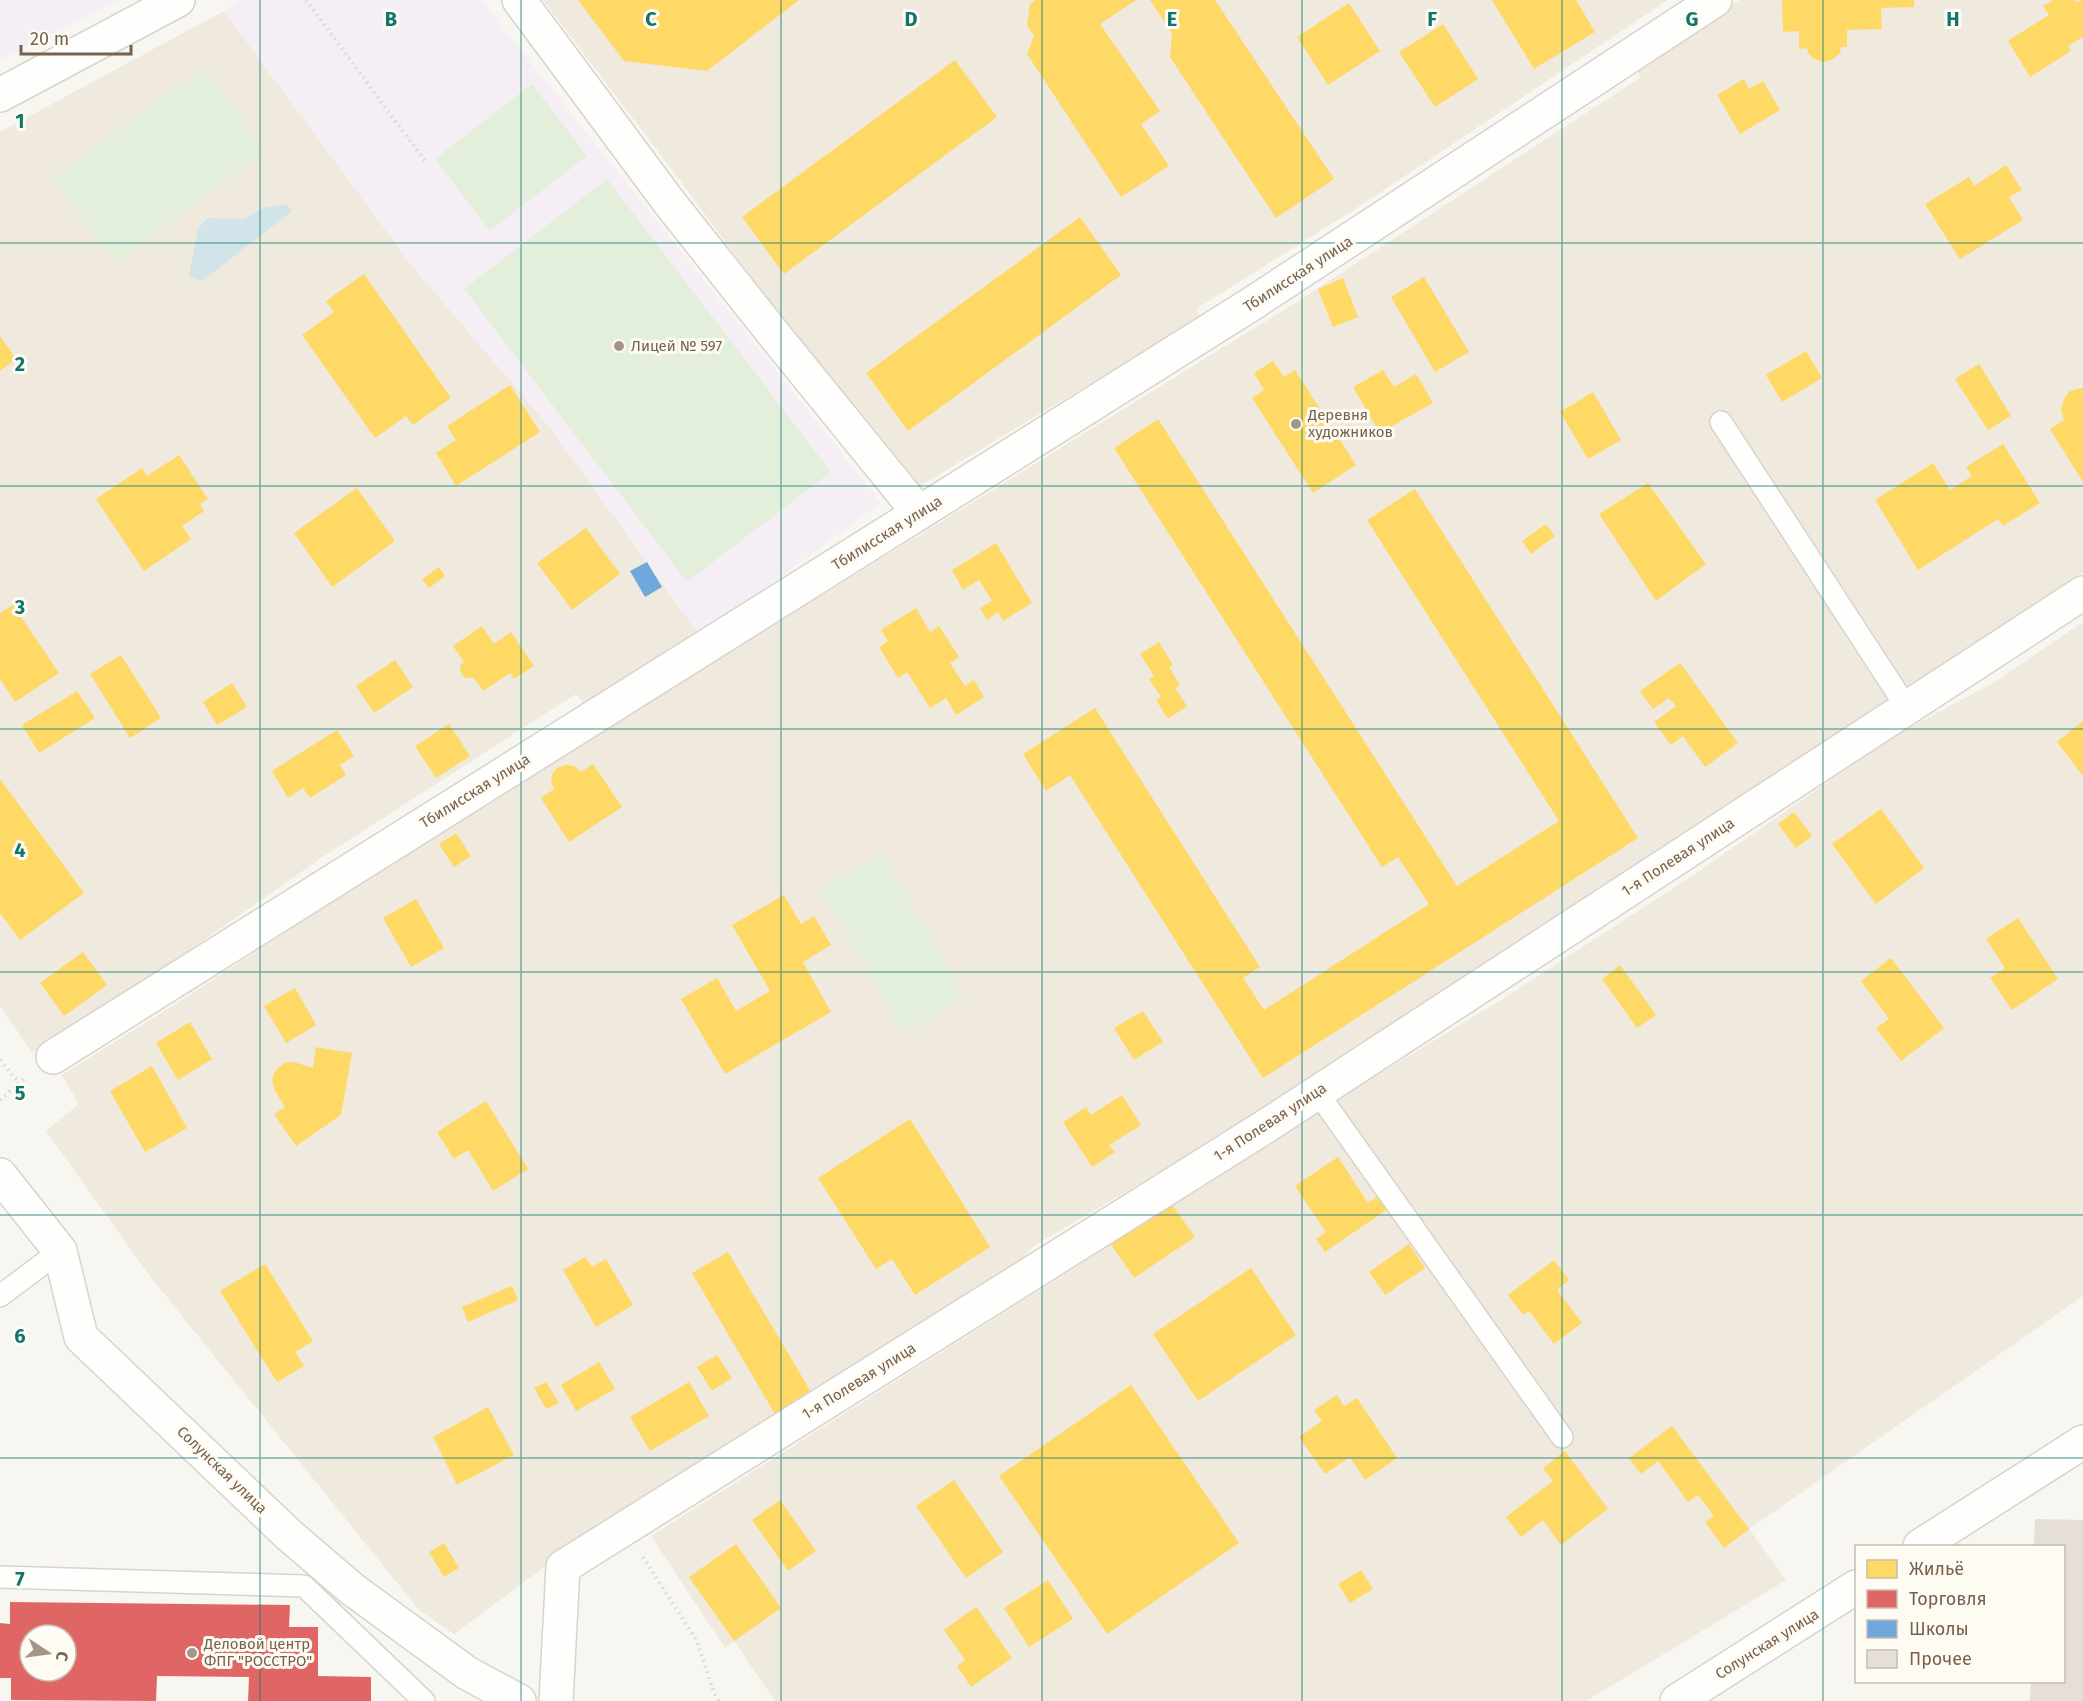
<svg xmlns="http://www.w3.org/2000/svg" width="2083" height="1701" font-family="'Fira Sans',sans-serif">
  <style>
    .residential { fill: #f0e9de }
    .education { fill: #f6eef5 }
    .green { fill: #e4efdb }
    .water { fill: #d1e4e9 }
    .homes { fill: #ffd966 }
    .shops { fill: #e06666; fill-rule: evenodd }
    .schools { fill: #6fa8dc }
    .building { fill: #e5dfd7 }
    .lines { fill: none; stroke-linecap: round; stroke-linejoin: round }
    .lane-casing { stroke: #d8d3cd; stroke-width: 24 }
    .street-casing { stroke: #d8d3cd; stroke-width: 36 }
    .path { stroke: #dbd6d0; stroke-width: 4; stroke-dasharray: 1.5 4.5; stroke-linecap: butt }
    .lane { stroke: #fefefd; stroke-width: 21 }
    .street { stroke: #fefefd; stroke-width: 33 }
    .grid { fill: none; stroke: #0f766e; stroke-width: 1.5; stroke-opacity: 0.55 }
    .poi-dot { fill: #a49587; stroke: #fefbf3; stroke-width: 2 }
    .labels { text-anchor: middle; stroke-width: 6; stroke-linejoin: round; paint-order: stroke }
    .street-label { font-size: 15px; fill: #77614f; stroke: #fefbf3 }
    .poi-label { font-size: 15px; fill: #77614f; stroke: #fefbf3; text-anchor: start }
    .grid-label { font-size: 20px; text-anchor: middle; font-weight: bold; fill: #0f766e; stroke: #fefbf3; stroke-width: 6; stroke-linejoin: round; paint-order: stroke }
  </style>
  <rect width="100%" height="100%" fill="#f8f6f0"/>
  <g class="residential">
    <path d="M543,0H1668L1363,204L1196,309L1201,317L915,489L800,344L676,175Z"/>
    <path d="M1740,0H2083V573L1957,660L1844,733L1687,830L1226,1133L1032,1247L1020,1262L775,1413L760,1426L617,1513L454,1634L419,1610L149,1275L46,1131L79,1104L62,1075L182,1000L423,842L1300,300L1641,77L1635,68Z"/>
    <path d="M224,11L413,267L549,426L700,636L587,708L576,694L321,858L73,1032L32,1052L0,1006V132Z"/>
    <path d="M2083,622V1296L1749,1529L1786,1580L1586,1701H775L734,1641L725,1648L651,1536L1081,1264L1198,1184L1501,1000L1695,874L1891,738L1993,683Z"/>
  </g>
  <g class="education">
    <path d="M0,0H118L0,61Z"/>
    <path d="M240,0H481L881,503L700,636L549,426L413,267L224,11Z"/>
  </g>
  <g class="green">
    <path d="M204,67L265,152L115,262L53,178Z"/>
    <path d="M532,84L587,156L490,231L435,159Z"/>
    <path d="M607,179L831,472L687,582L464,289Z"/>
    <path d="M882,853L965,997L904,1033L820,889Z"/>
  </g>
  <path class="water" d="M286,204L292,211L202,281L189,276L198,229L207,218L244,219L264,208Z"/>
  <g class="homes">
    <path d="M578,0H799L707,71L624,61Z"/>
    <path d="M1036,0H1136L1100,24L1160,111L1141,124L1169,166L1121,197L1027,54L1034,36L1027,25L1030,4Z"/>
    <path d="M1150,0H1215L1334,179L1276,218L1170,57L1172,33Z"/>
    <path d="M1492,0H1576L1595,32L1534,69Z"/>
    <path d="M1782,0H1914V7L1881,8L1882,29L1847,30V47H1841L1840,53L1833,59L1824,62L1814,59L1808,53L1807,48L1799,49V31L1783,32Z"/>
    <path d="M2053,0H2075L2076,2L2083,0V37L2068,46L2071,51L2030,77L2008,41L2049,15L2043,6Z"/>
    <path d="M1349,3L1380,51L1328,85L1297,37Z"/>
    <path d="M1443,24L1478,79L1435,107L1399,52Z"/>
    <path d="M955,60L997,117L784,274L742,217Z"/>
    <path d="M1744,79L1749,89L1763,81L1780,110L1740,134L1717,95Z"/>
    <path d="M2006,165L2022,190L2009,197L2023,220L1960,259L1925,204L1969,177L1974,186Z"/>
    <path d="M1080,217L1121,275L908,431L866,373Z"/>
    <path d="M364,274L451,398L413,425L406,416L375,438L302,335L334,312L326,301Z"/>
    <path d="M1424,277L1469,352L1435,372L1391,297Z"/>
    <path d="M1343,278L1358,317L1333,327L1318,289Z"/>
    <path d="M0,336L16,359L0,371Z"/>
    <path d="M1806,351L1822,378L1782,402L1766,375Z"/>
    <path d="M1273,361L1284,377L1295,370L1356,465L1313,493L1252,398L1264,390L1254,373Z"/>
    <path d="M1979,364L2011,416L1988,430L1955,379Z"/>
    <path d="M1383,370L1394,387L1416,374L1433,403L1380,433L1353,387Z"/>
    <path d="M510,385L540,432L456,486L436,453L456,440L447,426Z"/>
    <path d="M2081,388H2083V482L2050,429L2064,420L2061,410L2064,399L2070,391Z"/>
    <path d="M1593,392L1621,440L1588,459L1560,412Z"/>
    <path d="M1158,419L1457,886L1559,821L1367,520L1415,489L1638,838L1263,1078L1070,775L1046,791L1023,754L1095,708L1260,967L1243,978L1264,1010L1429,904L1398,857L1382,867L1114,448Z"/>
    <path d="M2003,444L2040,503L2003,526L1998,519L1918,570L1875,500L1933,463L1950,490L1972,476L1966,467Z"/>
    <path d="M179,455L208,499L200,504L204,511L182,526L191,539L144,571L96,499L142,468L147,476Z"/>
    <path d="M1648,483L1706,564L1656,601L1599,514Z"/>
    <path d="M357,488L395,541L332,587L294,533Z"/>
    <path d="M1546,524L1555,536L1531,554L1522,541Z"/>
    <path d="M586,528L620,574L572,610L537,563Z"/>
    <path d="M996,543L1032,603L1003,621L998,612L987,620L980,608L992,601L979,580L963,590L952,570Z"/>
    <path d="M439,567L445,576L429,588L422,579Z"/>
    <path d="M13,605L59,673L15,702L0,679V613Z"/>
    <path d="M916,608L930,632L939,626L959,657L950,663L965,686L974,680L984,697L956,715L946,698L930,708L907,672L898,678L879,647L888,641L881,630Z"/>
    <path d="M482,626L494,644L511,632L534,666L514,679L510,673L483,691L474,678H465L460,671V666L464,662L453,646Z"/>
    <path d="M1159,642L1173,665L1169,667L1180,685L1175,688L1187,706L1168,719L1156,700L1161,697L1149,679L1154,676L1140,654Z"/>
    <path d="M121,655L161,718L130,738L90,674Z"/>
    <path d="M395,660L413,687L374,713L356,686Z"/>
    <path d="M1680,663L1738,743L1705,767L1683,736L1671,745L1654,722L1676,706L1669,698L1653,709L1640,691Z"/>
    <path d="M232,683L247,707L217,725L203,702Z"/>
    <path d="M77,691L95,718L39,753L22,725Z"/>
    <path d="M2083,721V776L2057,742Z"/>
    <path d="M449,724L470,756L436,778L415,746Z"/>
    <path d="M337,730L354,756L340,765L346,775L310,798L303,788L288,798L272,771Z"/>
    <path d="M593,764L622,807L569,842L541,798L554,789L551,782L553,773L558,767L567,765L574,766L581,772Z"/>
    <path d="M0,779L84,893L20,940L0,913Z"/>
    <path d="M1881,809L1924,868L1876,904L1832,844Z"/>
    <path d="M1794,812L1812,836L1796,848L1778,824Z"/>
    <path d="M456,833L471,856L454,867L439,844Z"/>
    <path d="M784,895L801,924L814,916L831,945L803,962L831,1012L725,1074L681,999L717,978L736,1011L770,991L732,925Z"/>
    <path d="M416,899L444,948L411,967L383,918Z"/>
    <path d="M2018,918L2058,979L2012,1010L1990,978L2005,968L1986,939Z"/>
    <path d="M83,952L107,985L64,1016L40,983Z"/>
    <path d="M1891,958L1944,1028L1901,1061L1876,1028L1889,1019L1861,981Z"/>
    <path d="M1620,965L1656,1015L1637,1028L1602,979Z"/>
    <path d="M295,988L316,1025L286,1043L264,1006Z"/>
    <path d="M1143,1011L1163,1042L1134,1060L1114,1028Z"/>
    <path d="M190,1022L212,1059L178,1080L156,1043Z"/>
    <path d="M316,1047L352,1053L341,1115L296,1146L274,1114L285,1107L274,1089L272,1079L276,1070L284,1063L294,1062L313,1068Z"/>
    <path d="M152,1066L187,1128L145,1152L110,1091Z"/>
    <path d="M1122,1095L1141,1125L1109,1145L1115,1152L1092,1167L1063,1122L1086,1107L1091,1115Z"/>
    <path d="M486,1101L528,1169L493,1191L468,1150L454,1159L437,1132Z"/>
    <path d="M910,1119L990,1247L915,1295L892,1259L876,1269L818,1178Z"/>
    <path d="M1338,1157L1368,1203L1380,1195L1389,1208L1325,1252L1316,1239L1326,1232L1295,1186Z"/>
    <path d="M1170,1202L1195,1237L1134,1278L1110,1243Z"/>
    <path d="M1409,1244L1425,1268L1385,1295L1369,1272Z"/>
    <path d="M728,1252L811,1392L775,1414L692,1273Z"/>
    <path d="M585,1257L592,1267L606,1259L633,1305L596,1327L563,1270Z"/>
    <path d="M1554,1260L1569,1280L1557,1290L1582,1323L1554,1344L1529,1311L1523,1315L1508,1295Z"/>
    <path d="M265,1264L313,1341L295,1352L304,1366L277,1382L220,1291Z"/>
    <path d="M1251,1268L1296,1335L1198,1401L1153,1334Z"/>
    <path d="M512,1286L518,1300L468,1322L462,1307Z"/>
    <path d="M717,1355L732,1378L712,1391L697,1367Z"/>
    <path d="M599,1362L615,1389L576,1411L561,1385Z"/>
    <path d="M546,1382L559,1403L546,1409L534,1388Z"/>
    <path d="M689,1382L709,1416L650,1451L630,1417Z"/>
    <path d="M1131,1385L1239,1543L1107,1634L999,1476Z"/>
    <path d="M1337,1395L1344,1406L1357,1398L1397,1458L1365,1480L1350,1457L1325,1474L1299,1437L1322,1421L1314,1410Z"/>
    <path d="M488,1407L514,1455L457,1485L433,1437Z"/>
    <path d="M1672,1426L1749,1529L1724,1548L1705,1522L1714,1516L1698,1495L1688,1502L1658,1461L1641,1474L1629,1458Z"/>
    <path d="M1565,1451L1608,1509L1561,1545L1543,1520L1521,1537L1506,1517L1553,1481L1543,1468Z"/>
    <path d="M954,1480L1003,1552L966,1578L916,1506Z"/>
    <path d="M780,1500L816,1551L788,1571L752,1520Z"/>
    <path d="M444,1543L459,1568L444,1577L429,1552Z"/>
    <path d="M736,1544L781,1608L734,1641L689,1577Z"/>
    <path d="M1361,1570L1373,1589L1350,1603L1338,1584Z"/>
    <path d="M1048,1580L1073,1619L1029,1647L1004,1608Z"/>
    <path d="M976,1607L1012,1658L971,1687L957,1666L965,1660L944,1630Z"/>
  </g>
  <path class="shops" d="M10,1602L290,1605L289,1627H318V1676L371,1677V1701H248L249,1677L157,1676L156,1701L11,1700V1678H0V1623L10,1624ZM30,1635H66V1671H30Z"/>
  <path class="schools" d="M647,562L662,587L645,597L630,571Z"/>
  <path class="building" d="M2035,1519L2083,1520V1701H2030L2031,1682H2064V1546H2034Z"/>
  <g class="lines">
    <defs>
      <g id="lane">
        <path d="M1721,422L1907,708"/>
        <path d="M1317,1092L1562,1437"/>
        <path d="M0,1296L60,1251"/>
        <path d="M0,1577L304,1586L424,1701"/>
      </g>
      <g id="street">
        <path d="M519,0L669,202L776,337L919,513"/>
        <path d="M0,95L178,0"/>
        <path d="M53,1057L1253,303L1715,0"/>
        <path d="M0,1175L60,1251L81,1337L289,1535L352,1589L467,1673L519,1701"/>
        <path d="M1920,1546L2083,1442"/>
        <path d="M556,1701L563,1567L1263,1128L2083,593"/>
        <path d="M1677,1701L1856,1587"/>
      </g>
    </defs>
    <use href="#lane" class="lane-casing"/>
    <use href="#street" class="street-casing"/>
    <g class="path">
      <path d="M306,0L425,161"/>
      <path d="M0,1060L18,1082"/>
      <path d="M0,1100L26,1077"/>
      <path d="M643,1557L697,1641L714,1693L719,1701"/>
    </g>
    <use href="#lane" class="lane"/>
    <use href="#street" class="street"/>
  </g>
  <path class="grid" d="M260,0V1701M521,0V1701M781,0V1701M1042,0V1701M1302,0V1701M1562,0V1701M1823,0V1701M0,243H2083M0,486H2083M0,729H2083M0,972H2083M0,1215H2083M0,1458H2083"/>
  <g class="poi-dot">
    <circle cx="619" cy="346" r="6"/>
    <circle cx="1296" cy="424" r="6"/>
    <circle cx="192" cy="1653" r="6"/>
  </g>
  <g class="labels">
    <g class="street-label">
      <text transform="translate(1298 274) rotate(-33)" y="5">Тбилисская улица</text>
      <text transform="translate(887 533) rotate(-32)" y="5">Тбилисская улица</text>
      <text transform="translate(475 791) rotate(-32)" y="5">Тбилисская улица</text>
      <text transform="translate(1678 857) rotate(-33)" y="5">1-я Полевая улица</text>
      <text transform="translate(1270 1122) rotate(-33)" y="5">1-я Полевая улица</text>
      <text transform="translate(859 1381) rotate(-32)" y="5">1-я Полевая улица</text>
      <text transform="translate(222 1470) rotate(44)" y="5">Солунская улица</text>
      <text transform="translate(1767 1644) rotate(-32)" y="5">Солунская улица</text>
    </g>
    <g class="poi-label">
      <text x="631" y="351">Лицей № 597</text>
      <text x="1308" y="420">Деревня<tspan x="1308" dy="17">художников</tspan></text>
      <text x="204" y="1649">Деловой центр<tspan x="204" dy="17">ФПГ "РОССТРО"</tspan></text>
    </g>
  </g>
  <g class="grid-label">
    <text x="391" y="26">B</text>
    <text x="651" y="26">C</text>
    <text x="911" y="26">D</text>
    <text x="1172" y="26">E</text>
    <text x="1432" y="26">F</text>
    <text x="1692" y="26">G</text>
    <text x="1953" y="26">H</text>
    <text x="20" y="128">1</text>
    <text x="20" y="371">2</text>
    <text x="20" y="614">3</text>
    <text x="20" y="857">4</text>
    <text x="20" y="1100">5</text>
    <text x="20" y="1343">6</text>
    <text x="20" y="1586">7</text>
  </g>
  <rect x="1855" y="1545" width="210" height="138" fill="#fefbf3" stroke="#c8bdb1" stroke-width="1.5"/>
  <rect x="1867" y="1560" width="30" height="18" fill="#ffd966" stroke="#c8bdb1" stroke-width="1.5"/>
  <text x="1909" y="1575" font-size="18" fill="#77614f">Жильё</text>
  <rect x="1867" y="1590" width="30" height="18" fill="#e06666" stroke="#c8bdb1" stroke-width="1.5"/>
  <text x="1909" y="1605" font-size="18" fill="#77614f">Торговля</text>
  <rect x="1867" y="1620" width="30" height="18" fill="#6fa8dc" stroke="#c8bdb1" stroke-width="1.5"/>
  <text x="1909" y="1635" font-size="18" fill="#77614f">Школы</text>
  <rect x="1867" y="1650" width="30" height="18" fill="#e5dfd7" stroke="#c8bdb1" stroke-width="1.5"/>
  <text x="1909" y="1665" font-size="18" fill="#77614f">Прочее</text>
  <g transform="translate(48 1653) rotate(103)"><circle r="28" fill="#fefbf3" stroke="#c8bdb1" stroke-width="1.5"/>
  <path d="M0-4.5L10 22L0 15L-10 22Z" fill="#a49587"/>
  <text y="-9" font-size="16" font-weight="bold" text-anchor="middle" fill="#77614f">С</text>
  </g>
  <path d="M21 45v9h110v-9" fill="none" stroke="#77614f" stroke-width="3"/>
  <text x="30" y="45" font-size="18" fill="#77614f" stroke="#fefbf3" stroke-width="4.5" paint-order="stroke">20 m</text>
</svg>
